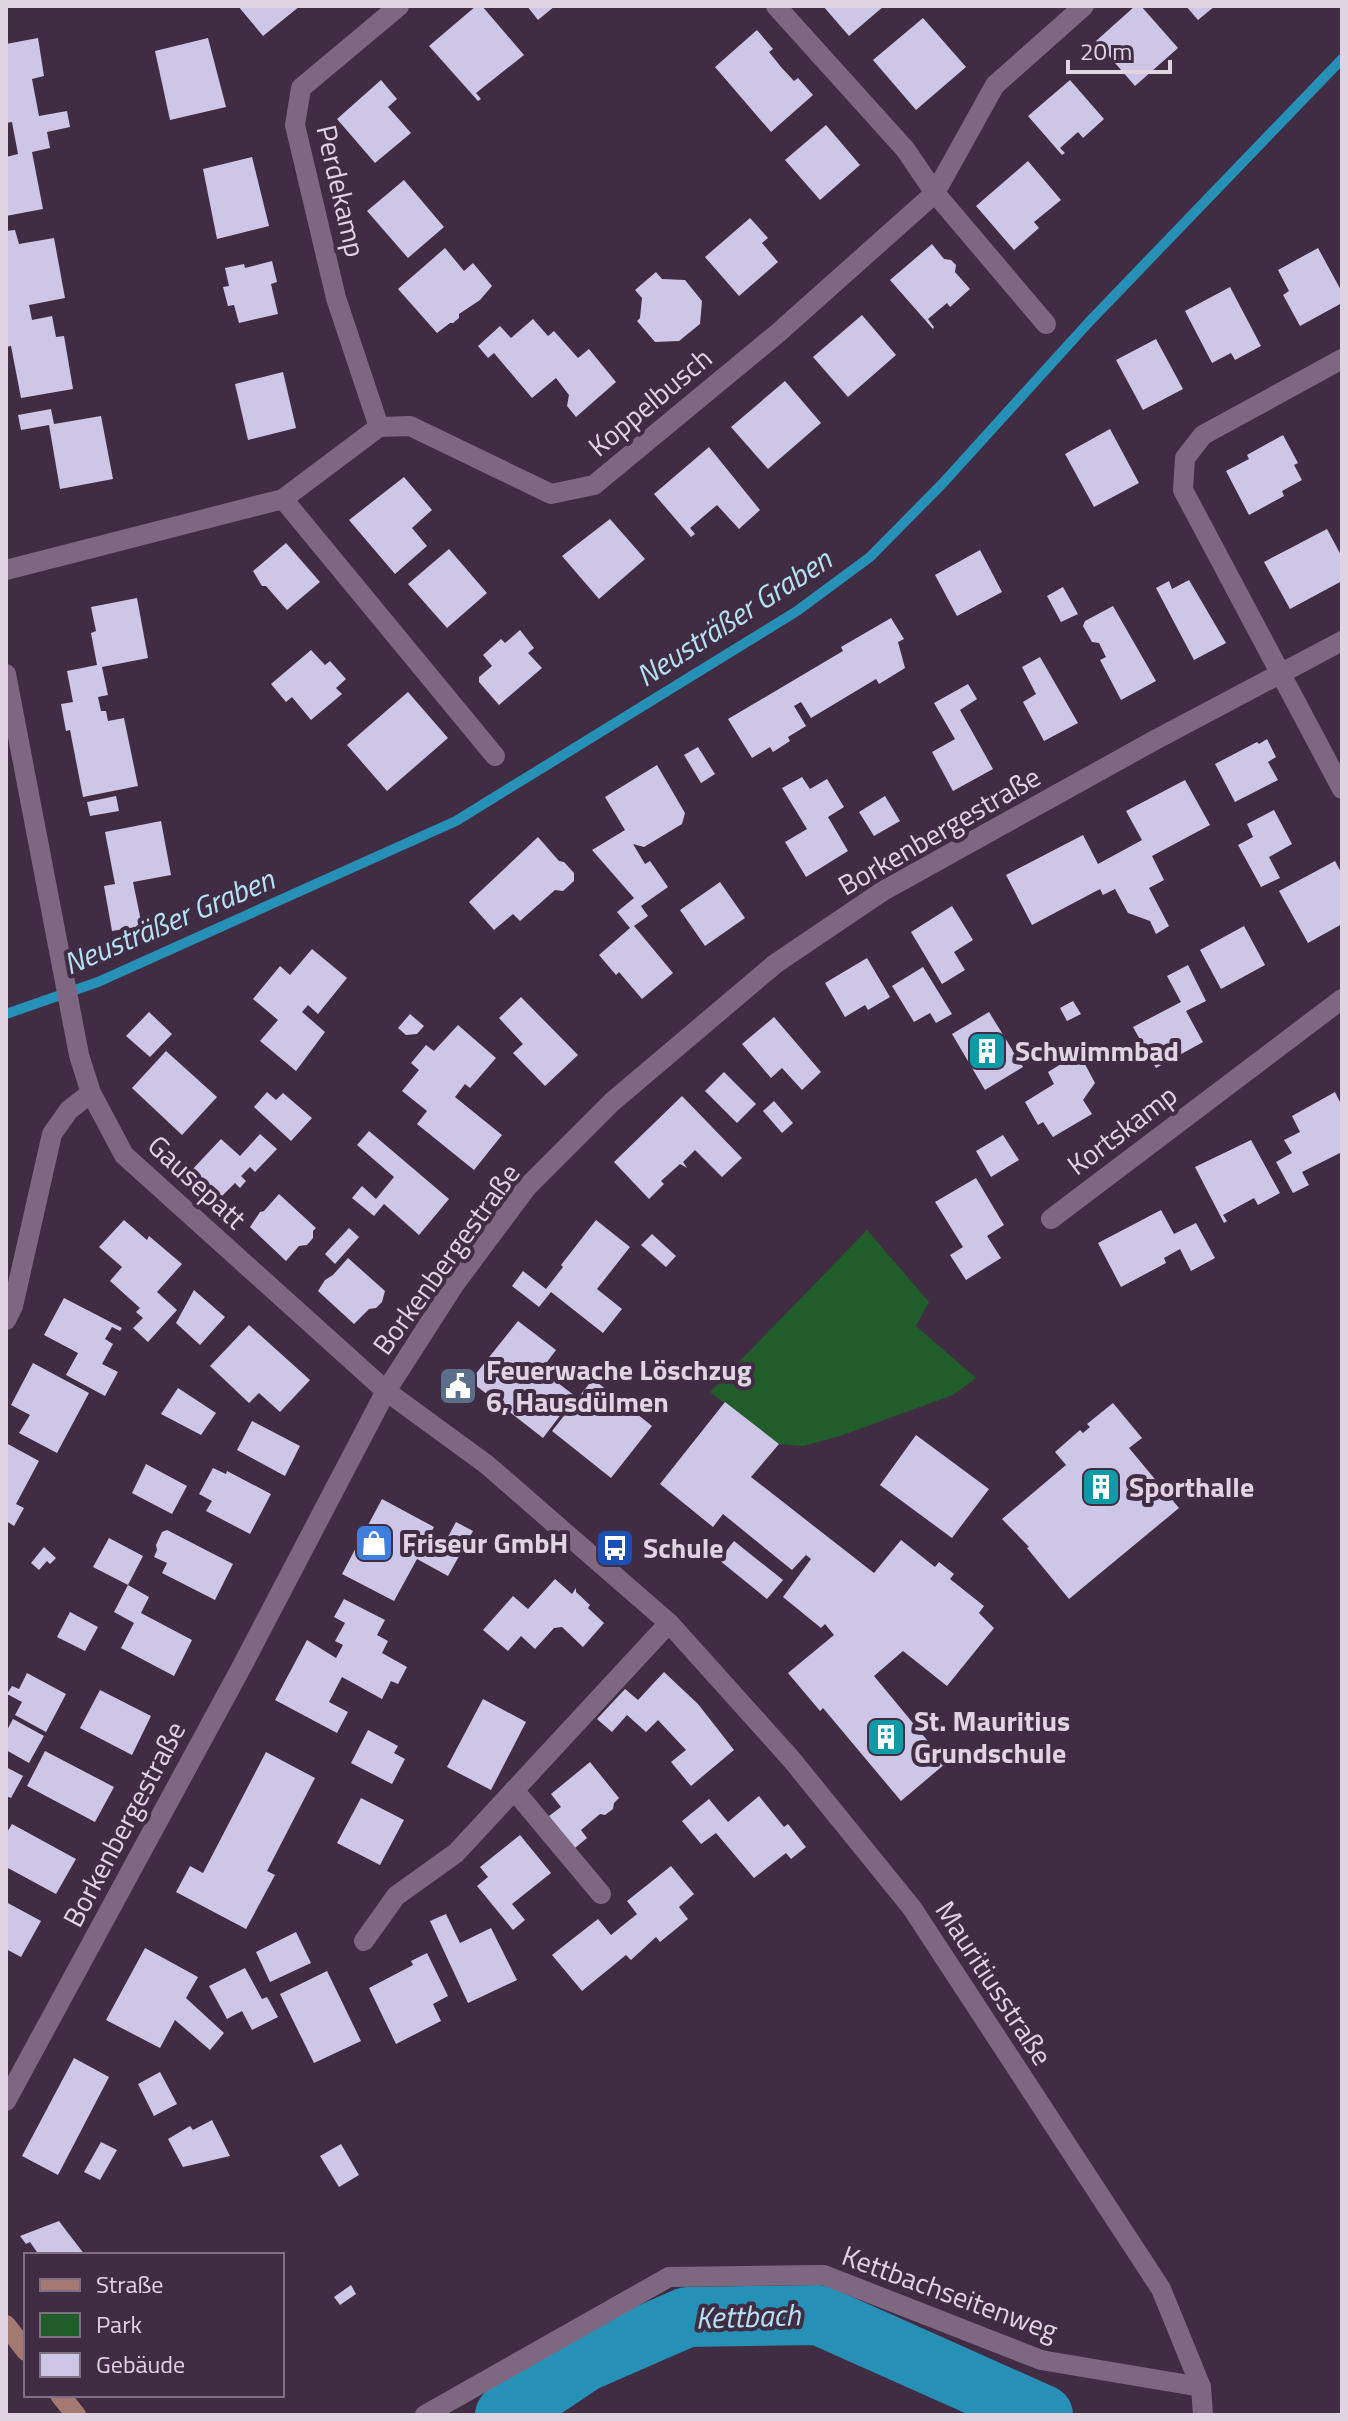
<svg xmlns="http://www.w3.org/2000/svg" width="1348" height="2421" font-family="'Titillium Web',sans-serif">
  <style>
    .green { fill: #215c2b }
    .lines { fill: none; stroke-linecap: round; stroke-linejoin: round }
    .stream { stroke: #2790b7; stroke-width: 10 }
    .river { stroke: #2790b7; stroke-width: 60 }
    .building { fill: #cdc6e7 }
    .minor { stroke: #7e6881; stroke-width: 20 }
    .tertiary { stroke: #7e6881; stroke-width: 20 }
    .secondary { stroke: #a37971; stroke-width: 20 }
    .labels { text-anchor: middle; stroke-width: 8; stroke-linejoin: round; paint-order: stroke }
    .street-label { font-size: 28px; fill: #e0d4e2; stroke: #402d43 }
    .poi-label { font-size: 28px; font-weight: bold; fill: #e0d4e2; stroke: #402d43; text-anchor: start }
    .water-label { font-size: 30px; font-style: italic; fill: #b5e2f7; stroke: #402d43 }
  </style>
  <rect width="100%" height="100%" fill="#402d43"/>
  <path class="green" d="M867,1230L929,1302L916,1326L976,1378L953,1395L840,1436L803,1446L779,1444L710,1392Z"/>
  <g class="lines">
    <path class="stream" d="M6,1014L98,982L456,821L797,611L870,557L943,483L1089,322L1342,59"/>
    <path class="river" d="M505,2415L584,2362L687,2317L819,2315L1043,2415"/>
  </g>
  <g class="building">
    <path d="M238,6H300L263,36Z"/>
    <path d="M476,6H482L524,55L476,93L481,99L478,101L429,46Z"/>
    <path d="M527,6H555L538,20Z"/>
    <path d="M823,6H884L849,36Z"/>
    <path d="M1135,6H1141L1178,48L1135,86L1096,41Z"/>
    <path d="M1186,6H1215L1198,20Z"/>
    <path d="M923,18L966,67L916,110L873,60Z"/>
    <path d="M757,30L773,49L769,52L781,67L794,81L798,78L813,95L771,132L715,67Z"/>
    <path d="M38,38L44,76L32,79L39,116L67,111L70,127L47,132L50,148L32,152L43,209L6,216V157L18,154L12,122L6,123V44Z"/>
    <path d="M208,38L226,107L170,120L155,51Z"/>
    <path d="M381,80L397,99L388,107L411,133L375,163L337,119Z"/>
    <path d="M1070,80L1104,119L1083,138L1078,132L1060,148L1065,153L1062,155L1028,116Z"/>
    <path d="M826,125L860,165L820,200L785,160Z"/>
    <path d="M252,157L269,226L217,239L203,169Z"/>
    <path d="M1028,161L1061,200L1034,222L1039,228L1014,250L976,206Z"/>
    <path d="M404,180L444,227L408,258L367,211Z"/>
    <path d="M750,218L768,238L762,243L778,262L739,296L705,257Z"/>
    <path d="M15,230L19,244L54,238L65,298L29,305L32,320L52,316L56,337L64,336L73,389L21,398L11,346L6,347V231Z"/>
    <path d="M932,244L944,259L951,260L956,265L955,272L970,289L950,307L947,303L928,319L934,327L933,329L890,280Z"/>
    <path d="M445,248L464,271L473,263L492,286L480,300L459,314V318L453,323H450L437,333L398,289Z"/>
    <path d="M1318,248L1342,292V303L1300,326L1283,295L1289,291L1278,270Z"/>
    <path d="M272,261L277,282L271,284L278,314L239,323L234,305L228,306L223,287L229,286L225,268L244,264L245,268Z"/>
    <path d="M656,272L662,279L685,280L702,301L700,324L679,341L655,342L637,321L640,318L642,298L635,290Z"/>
    <path d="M1230,287L1261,346L1235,360L1231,353L1212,363L1185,311Z"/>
    <path d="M862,315L896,355L848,397L813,357Z"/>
    <path d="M533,319L548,336L554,331L578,358L589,349L616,382L576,417L567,406L569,395L556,378L532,398L494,353L488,358L478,346L500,326L511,338Z"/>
    <path d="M1156,339L1183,389L1143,410L1116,360Z"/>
    <path d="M283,372L296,428L248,440L235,384Z"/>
    <path d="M785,381L821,423L768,469L731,427Z"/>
    <path d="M51,409L54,424L101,416L113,479L60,489L49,425L21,430L18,415Z"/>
    <path d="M1110,429L1139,483L1094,507L1065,454Z"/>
    <path d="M1283,435L1298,463L1294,465L1302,480L1282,491L1284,496L1249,515L1226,471L1249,459L1247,455Z"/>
    <path d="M709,447L760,510L739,529L717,505L690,528L695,534L691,537L654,494Z"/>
    <path d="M404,477L432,510L412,528L427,546L395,574L349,520Z"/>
    <path d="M610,519L645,559L599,599L562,556Z"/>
    <path d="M1327,529L1342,557V581L1290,609L1264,562Z"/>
    <path d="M286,543L320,582L287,610L266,586H262L253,571Z"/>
    <path d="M449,549L487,593L447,628L408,584Z"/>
    <path d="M980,550L1002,592L957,616L935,575Z"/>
    <path d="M1189,580L1226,643L1194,660L1156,588L1169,581L1172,589Z"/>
    <path d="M1063,587L1078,614L1061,622L1047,596Z"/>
    <path d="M137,598L148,658L102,667L108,695L98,697L101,711H106L108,721L124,718L138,786L83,797L70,730L66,731L61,704L73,702L67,671L97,665L91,633L96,631L91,607Z"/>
    <path d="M1113,606L1156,681L1121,700L1100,660L1106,657L1099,643L1092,642L1083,626L1085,621Z"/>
    <path d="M891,618L904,639L898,642L905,668L879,684L876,679L811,718L801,702L794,706L806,726L788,737L790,741L773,752L770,747L752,758L728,719L843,651L841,647Z"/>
    <path d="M520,630L534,648L528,653L542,668L499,705L479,682V677L492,666L483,655L501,639L505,643Z"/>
    <path d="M311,650L325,665L330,661L346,679L336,688L342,694L311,720L292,697L286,702L271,684Z"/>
    <path d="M1040,657L1078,723L1044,741L1023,702L1036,694L1022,667Z"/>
    <path d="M968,684L977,699L960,710L993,769L953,791L932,752L955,739L934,703Z"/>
    <path d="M408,692L448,738L387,791L347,745Z"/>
    <path d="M1267,739L1276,757L1268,762L1278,780L1235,802L1215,764L1257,742L1259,744Z"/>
    <path d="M698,747L715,774L701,783L684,755Z"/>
    <path d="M657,765L685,813L682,824L644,847L633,844L645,864L650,861L668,887L641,906L648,916L634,926L673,973L642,999L619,972L616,975L599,955L630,928L617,912L634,898L592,850L625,830L605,797Z"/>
    <path d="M802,777L810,789L827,779L844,807L828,817L848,851L806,877L785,842L807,829L782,788Z"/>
    <path d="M1185,780L1210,825L1152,856L1164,880L1149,888L1169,926L1156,934L1150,921L1128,913L1115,889L1103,895L1100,889L1032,925L1006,875L1083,835L1098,864L1142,840L1126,811Z"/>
    <path d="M116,796L119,811L90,816L87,802Z"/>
    <path d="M885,796L900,821L874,836L859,812Z"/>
    <path d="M1274,810L1292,844L1269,857L1280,878L1261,887L1238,845L1253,837L1247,824Z"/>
    <path d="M161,821L171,875L133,882L142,926L112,931L104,886L115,884L105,832Z"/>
    <path d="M538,837L559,861L564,862L574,873V881L563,891L555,890L520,921L513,914L494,930L469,902Z"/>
    <path d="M1335,861L1342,874V924L1308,943L1279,891Z"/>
    <path d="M720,882L745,918L705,946L680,910Z"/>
    <path d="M952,906L973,940L954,952L965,970L942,984L911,932Z"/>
    <path d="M1244,926L1265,965L1221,989L1200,950Z"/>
    <path d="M312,949L347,978L318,1014L308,1005L302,1012L325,1032L296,1071L260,1041L278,1020L253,999L280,966L290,975Z"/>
    <path d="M867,958L890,997L868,1010L865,1005L845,1017L825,983Z"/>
    <path d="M1188,965L1206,1001L1186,1011L1203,1042L1156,1068L1133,1027L1181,1002L1167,976Z"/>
    <path d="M923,967L952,1014L936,1023L930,1013L914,1022L892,986Z"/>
    <path d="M521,997L578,1055L545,1086L513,1053L523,1044L499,1018Z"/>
    <path d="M1073,1001L1081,1014L1067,1021L1060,1008Z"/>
    <path d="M149,1012L172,1034L150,1057L126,1036Z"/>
    <path d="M989,1012L1023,1067L985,1090L952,1034Z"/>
    <path d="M410,1014L424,1026L417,1034L406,1035L398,1028Z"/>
    <path d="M774,1017L821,1072L802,1090L782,1068L771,1078L742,1044Z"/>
    <path d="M458,1025L496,1058L470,1088L465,1084L455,1097L502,1135L474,1170L417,1124L427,1111L402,1091L419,1070L411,1063L426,1045L434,1051Z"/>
    <path d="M166,1051L217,1097L182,1135L132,1088Z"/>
    <path d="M1079,1053L1095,1083L1083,1100L1092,1114L1053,1137L1043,1122L1038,1125L1025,1102L1054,1084L1048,1072Z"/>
    <path d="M724,1072L756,1104L737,1123L705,1091Z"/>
    <path d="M267,1092L276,1100L283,1093L312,1118L291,1141L254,1107Z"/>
    <path d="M1335,1092L1342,1106V1152L1302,1172L1309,1185L1293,1193L1276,1162L1292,1153L1284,1140L1300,1132L1292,1116Z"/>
    <path d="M682,1096L742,1158L722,1177L695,1150L683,1162L687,1168L680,1164L661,1181L664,1184L649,1199L614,1162Z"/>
    <path d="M774,1101L793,1123L782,1133L763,1111Z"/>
    <path d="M369,1131L449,1199L419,1235L384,1204L374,1216L352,1198L362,1186L376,1199L394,1177L357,1145Z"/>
    <path d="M260,1134L277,1149L255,1172L250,1167L241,1176L246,1181L240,1188L235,1183L219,1199L190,1172L221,1139L240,1156Z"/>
    <path d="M1003,1135L1019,1160L991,1177L976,1151Z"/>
    <path d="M1251,1140L1280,1193L1258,1205L1254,1198L1223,1215L1227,1221L1224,1223L1195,1167Z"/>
    <path d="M976,1178L1004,1225L987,1236L1001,1258L966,1280L950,1255L963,1247L935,1202Z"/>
    <path d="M279,1194L316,1228L313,1231V1238L307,1245L299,1246L286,1261L250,1227L260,1212L264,1211Z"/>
    <path d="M1161,1210L1174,1234L1196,1223L1215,1258L1191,1271L1180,1249L1164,1258L1166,1263L1121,1287L1098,1243Z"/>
    <path d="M124,1220L147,1240L149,1236L182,1264L157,1292L177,1310L148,1342L133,1328L143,1318L136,1312L140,1308L110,1281L122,1267L99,1247Z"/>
    <path d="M596,1220L630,1247L597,1289L622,1309L603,1333L551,1292L539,1307L512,1286L523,1271L546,1289L563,1267L561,1265Z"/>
    <path d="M349,1228L359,1237L335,1264L325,1254Z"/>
    <path d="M652,1234L676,1256L666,1267L641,1245Z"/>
    <path d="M348,1258L385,1291L382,1302L376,1308L369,1309L354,1324L318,1291L325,1280L333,1275Z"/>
    <path d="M194,1290L225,1317L200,1345L176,1323Z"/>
    <path d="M64,1298L122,1328L120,1331L112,1327L105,1339L113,1344L102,1364L118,1372L105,1396L66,1375L78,1353L44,1335Z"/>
    <path d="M518,1321L556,1350L541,1370L575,1396L543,1438L470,1381Z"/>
    <path d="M249,1325L310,1380L280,1412L259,1393L249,1403L210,1366Z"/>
    <path d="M33,1363L89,1393L57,1453L19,1433L30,1415L11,1405Z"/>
    <path d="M593,1379L652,1426L611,1478L552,1431Z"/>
    <path d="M178,1388L216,1413L201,1435L161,1414Z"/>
    <path d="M725,1402L779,1444L751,1477L874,1573L901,1540L935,1567L939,1562L954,1574L950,1579L984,1606L979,1613L994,1628L947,1686L903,1651L874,1676L946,1763L901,1801L823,1708L820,1711L788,1673L834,1635L825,1624L821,1628L783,1597L811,1559L806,1555L792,1570L723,1514L713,1527L660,1484Z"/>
    <path d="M1113,1403L1142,1438L1129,1448L1179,1508L1069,1599L1027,1548L1029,1547L1002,1519L1066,1465L1055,1452L1080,1430L1083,1433L1090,1427L1087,1424Z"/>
    <path d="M252,1421L300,1446L285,1476L237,1450Z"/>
    <path d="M916,1435L989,1489L952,1538L880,1485Z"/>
    <path d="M6,1443L39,1461L16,1504L24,1508L14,1526L6,1521Z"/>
    <path d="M146,1464L187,1486L172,1514L132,1493Z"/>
    <path d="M213,1468L226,1474L227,1471L271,1494L250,1534L206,1511L212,1501L199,1494Z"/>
    <path d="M382,1499L434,1527L428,1538L443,1546L456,1522L473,1531L448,1576L417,1559L394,1601L342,1574Z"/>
    <path d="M167,1530L233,1564L215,1600L162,1573L167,1563L154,1557L157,1550L156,1545L162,1532Z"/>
    <path d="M109,1538L143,1556L128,1585L93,1567Z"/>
    <path d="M734,1541L783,1580L767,1599L719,1560Z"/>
    <path d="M44,1547L56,1558L50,1564L47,1561L39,1570L31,1563Z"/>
    <path d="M555,1579L572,1594L576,1588V1592L590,1605L588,1608L604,1623L583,1647L562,1627L554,1628L535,1649L521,1636L508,1651L483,1630L513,1596L528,1609Z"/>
    <path d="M128,1585L149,1597L141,1613L192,1640L174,1676L121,1648L134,1623L114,1612Z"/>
    <path d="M344,1599L385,1620L377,1635L388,1641L382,1653L407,1667L398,1684L391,1681L382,1699L342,1677L329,1702L348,1712L337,1733L275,1700L307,1640L336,1658L343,1645L335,1641L345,1623L334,1617Z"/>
    <path d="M70,1612L98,1627L85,1651L57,1637Z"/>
    <path d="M664,1672L698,1704L734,1750L691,1786L671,1762L686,1750L658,1720L646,1732L627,1715L612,1732L597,1719L625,1689L638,1700Z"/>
    <path d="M27,1673L66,1694L46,1732L15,1715L22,1702L7,1694L12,1686L19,1689Z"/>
    <path d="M100,1690L151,1716L132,1755L80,1728Z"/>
    <path d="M483,1699L526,1722L491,1790L447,1767Z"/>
    <path d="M13,1719L44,1736L29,1763L6,1750V1732Z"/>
    <path d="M368,1730L398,1746L394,1753L405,1759L392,1784L351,1763Z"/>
    <path d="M45,1751L114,1787L95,1822L27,1786Z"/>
    <path d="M266,1752L315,1778L267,1871L275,1875L246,1929L176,1892L190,1866L203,1873Z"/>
    <path d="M590,1762L619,1798L614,1803L613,1809L605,1815L600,1814L581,1830L587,1838L575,1848L549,1816L561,1807L551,1794Z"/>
    <path d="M6,1767L23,1776L11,1798L6,1796Z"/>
    <path d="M759,1796L784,1827L788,1824L806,1847L791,1859L786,1853L754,1878L716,1833L701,1844L682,1821L709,1799L728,1822Z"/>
    <path d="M361,1798L404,1820L380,1865L337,1843Z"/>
    <path d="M12,1824L76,1859L56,1894L6,1867V1834Z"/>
    <path d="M520,1835L551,1873L512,1904L525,1920L513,1930L477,1886L488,1877L480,1867Z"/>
    <path d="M671,1866L694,1894L679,1907L688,1919L660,1942L656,1937L631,1960L626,1955L582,1991L552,1955L598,1919L611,1935L637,1914L627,1901Z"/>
    <path d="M6,1902L41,1921L21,1957L6,1949Z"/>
    <path d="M446,1914L460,1943L491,1928L517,1980L468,2003L430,1921Z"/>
    <path d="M296,1932L311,1963L270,1982L256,1952Z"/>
    <path d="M145,1948L198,1977L186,1998L224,2033L210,2050L175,2020L160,2048L106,2020Z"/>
    <path d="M427,1953L448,1996L433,2004L441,2021L396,2044L369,1988L413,1965L411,1961Z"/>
    <path d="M245,1968L262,1999L267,1997L278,2017L252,2030L242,2011L227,2019L209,1986Z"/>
    <path d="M327,1971L361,2041L314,2063L280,1994Z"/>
    <path d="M74,2058L109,2077L58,2175L22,2156Z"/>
    <path d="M160,2072L177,2104L154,2116L138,2084Z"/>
    <path d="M212,2120L230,2156L183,2167L168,2139L190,2126L193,2130Z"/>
    <path d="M101,2142L117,2150L100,2180L84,2172Z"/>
    <path d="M341,2144L359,2175L339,2187L320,2156Z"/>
    <path d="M59,2221L68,2233L85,2255H39L30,2242L26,2244L20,2236Z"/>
    <path d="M351,2285L356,2294L340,2305L334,2297Z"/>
  </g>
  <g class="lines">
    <g class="minor">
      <path d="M776,6L905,149L935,193L1046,324"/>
      <path d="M1342,359L1203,435L1185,458L1183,490L1342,789"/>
      <path d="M379,427L336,298L295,125L301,88L399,6"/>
      <path d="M283,499L495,756"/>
      <path d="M6,570L283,499L379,427L410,426L551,494L594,485L778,333L935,193L995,85L1084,6"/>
      <path d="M6,674L79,1055L91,1093L124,1155L386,1391L486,1464L669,1623L792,1760L912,1908L1161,2289L1201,2387L1203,2415"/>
      <path d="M1051,1219L1342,999"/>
      <path d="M6,1320L13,1306L52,1134L69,1110L91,1093"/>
      <path d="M514,1790L601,1894"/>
      <path d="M364,1941L396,1896L456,1853L669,1623"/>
      <path d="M425,2415L669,2277L824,2275L1041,2360L1201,2387"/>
    </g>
    <path class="tertiary" d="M6,2101L241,1668L386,1391L454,1285L527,1187L612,1102L775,964L806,943L883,891L1155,740L1342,641"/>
    <g class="secondary">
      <path d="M6,2325L26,2351"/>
      <path d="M60,2395L76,2415"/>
    </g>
  </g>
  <defs>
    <symbol id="building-square" viewBox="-11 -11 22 22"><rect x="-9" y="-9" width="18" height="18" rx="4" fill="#0f9aa8" stroke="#402d43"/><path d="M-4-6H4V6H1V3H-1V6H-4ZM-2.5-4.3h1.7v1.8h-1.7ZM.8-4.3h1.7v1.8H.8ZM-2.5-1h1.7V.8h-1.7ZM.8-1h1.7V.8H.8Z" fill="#fff"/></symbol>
    <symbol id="civic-square" viewBox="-11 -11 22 22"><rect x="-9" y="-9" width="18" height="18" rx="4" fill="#5c6f8a" stroke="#402d43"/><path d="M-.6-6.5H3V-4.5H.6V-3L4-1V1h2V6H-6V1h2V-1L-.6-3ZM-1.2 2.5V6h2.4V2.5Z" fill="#fff"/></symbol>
    <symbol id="shop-square" viewBox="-11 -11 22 22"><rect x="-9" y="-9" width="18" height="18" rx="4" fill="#3f7fe0" stroke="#402d43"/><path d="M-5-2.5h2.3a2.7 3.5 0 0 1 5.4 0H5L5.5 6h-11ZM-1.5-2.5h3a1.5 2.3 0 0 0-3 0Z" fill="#fff"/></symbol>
    <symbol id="bus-square" viewBox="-11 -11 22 22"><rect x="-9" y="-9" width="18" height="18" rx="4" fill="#1a4fb4" stroke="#402d43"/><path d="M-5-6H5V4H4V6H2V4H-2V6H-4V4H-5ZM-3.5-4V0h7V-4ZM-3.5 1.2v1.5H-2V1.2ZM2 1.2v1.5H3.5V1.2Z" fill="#fff"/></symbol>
  </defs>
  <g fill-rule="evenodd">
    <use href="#building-square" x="965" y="1029" width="44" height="44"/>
    <use href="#civic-square" x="436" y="1364" width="44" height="44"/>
    <use href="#building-square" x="1079" y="1465" width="44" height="44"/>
    <use href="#shop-square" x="352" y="1521" width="44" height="44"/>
    <use href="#bus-square" x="593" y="1526" width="44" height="44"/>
    <use href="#building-square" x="864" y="1715" width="44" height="44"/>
  </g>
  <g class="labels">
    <g class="street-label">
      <text transform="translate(341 191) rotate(77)" y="10">Perdekamp</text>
      <text transform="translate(650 402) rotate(-40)" y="10">Koppelbusch</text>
      <text transform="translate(939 831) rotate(-30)" y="10">Borkenbergestraße</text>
      <text transform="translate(1122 1130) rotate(-37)" y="10">Kortskamp</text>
      <text transform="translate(197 1182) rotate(43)" y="10">Gausepatt</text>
      <text transform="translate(446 1259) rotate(-54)" y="10">Borkenbergestraße</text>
      <text transform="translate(124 1824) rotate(-62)" y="10">Borkenbergestraße</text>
      <text transform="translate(994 1983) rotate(57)" y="10">Mauritiusstraße</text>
      <text transform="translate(950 2293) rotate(20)" y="10">Kettbachseitenweg</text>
    </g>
    <g class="poi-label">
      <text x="1015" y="1061">Schwimmbad</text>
      <text x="486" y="1380">Feuerwache Löschzug<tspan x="486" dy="32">6, Hausdülmen</tspan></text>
      <text x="1129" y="1497">Sporthalle</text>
      <text x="402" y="1553">Friseur GmbH</text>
      <text x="643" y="1558">Schule</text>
      <text x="914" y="1731">St. Mauritius<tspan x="914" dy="32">Grundschule</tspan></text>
    </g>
    <g class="water-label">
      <text transform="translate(734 618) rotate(-33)" y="10">Neusträßer Graben</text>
      <text transform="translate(169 922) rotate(-23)" y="10">Neusträßer Graben</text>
      <text transform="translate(748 2317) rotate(-2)" y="10">Kettbach</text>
    </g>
  </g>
  <rect width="1348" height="2421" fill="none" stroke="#e0d4e2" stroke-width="16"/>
  <rect x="24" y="2253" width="260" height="144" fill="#402d43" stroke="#807083" stroke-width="2"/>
  <rect x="40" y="2279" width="40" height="12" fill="#a37971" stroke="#807083" stroke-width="2"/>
  <text x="96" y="2293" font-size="24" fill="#e0d4e2">Straße</text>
  <rect x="40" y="2313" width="40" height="24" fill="#215c2b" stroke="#807083" stroke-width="2"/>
  <text x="96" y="2333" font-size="24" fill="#e0d4e2">Park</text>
  <rect x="40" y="2353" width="40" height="24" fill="#cdc6e7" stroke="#807083" stroke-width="2"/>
  <text x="96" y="2373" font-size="24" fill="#e0d4e2">Gebäude</text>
  <path d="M1068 60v12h102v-12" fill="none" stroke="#e0d4e2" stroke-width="4"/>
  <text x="1080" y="60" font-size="24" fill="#e0d4e2" stroke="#402d43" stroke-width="6" paint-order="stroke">20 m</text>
</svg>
